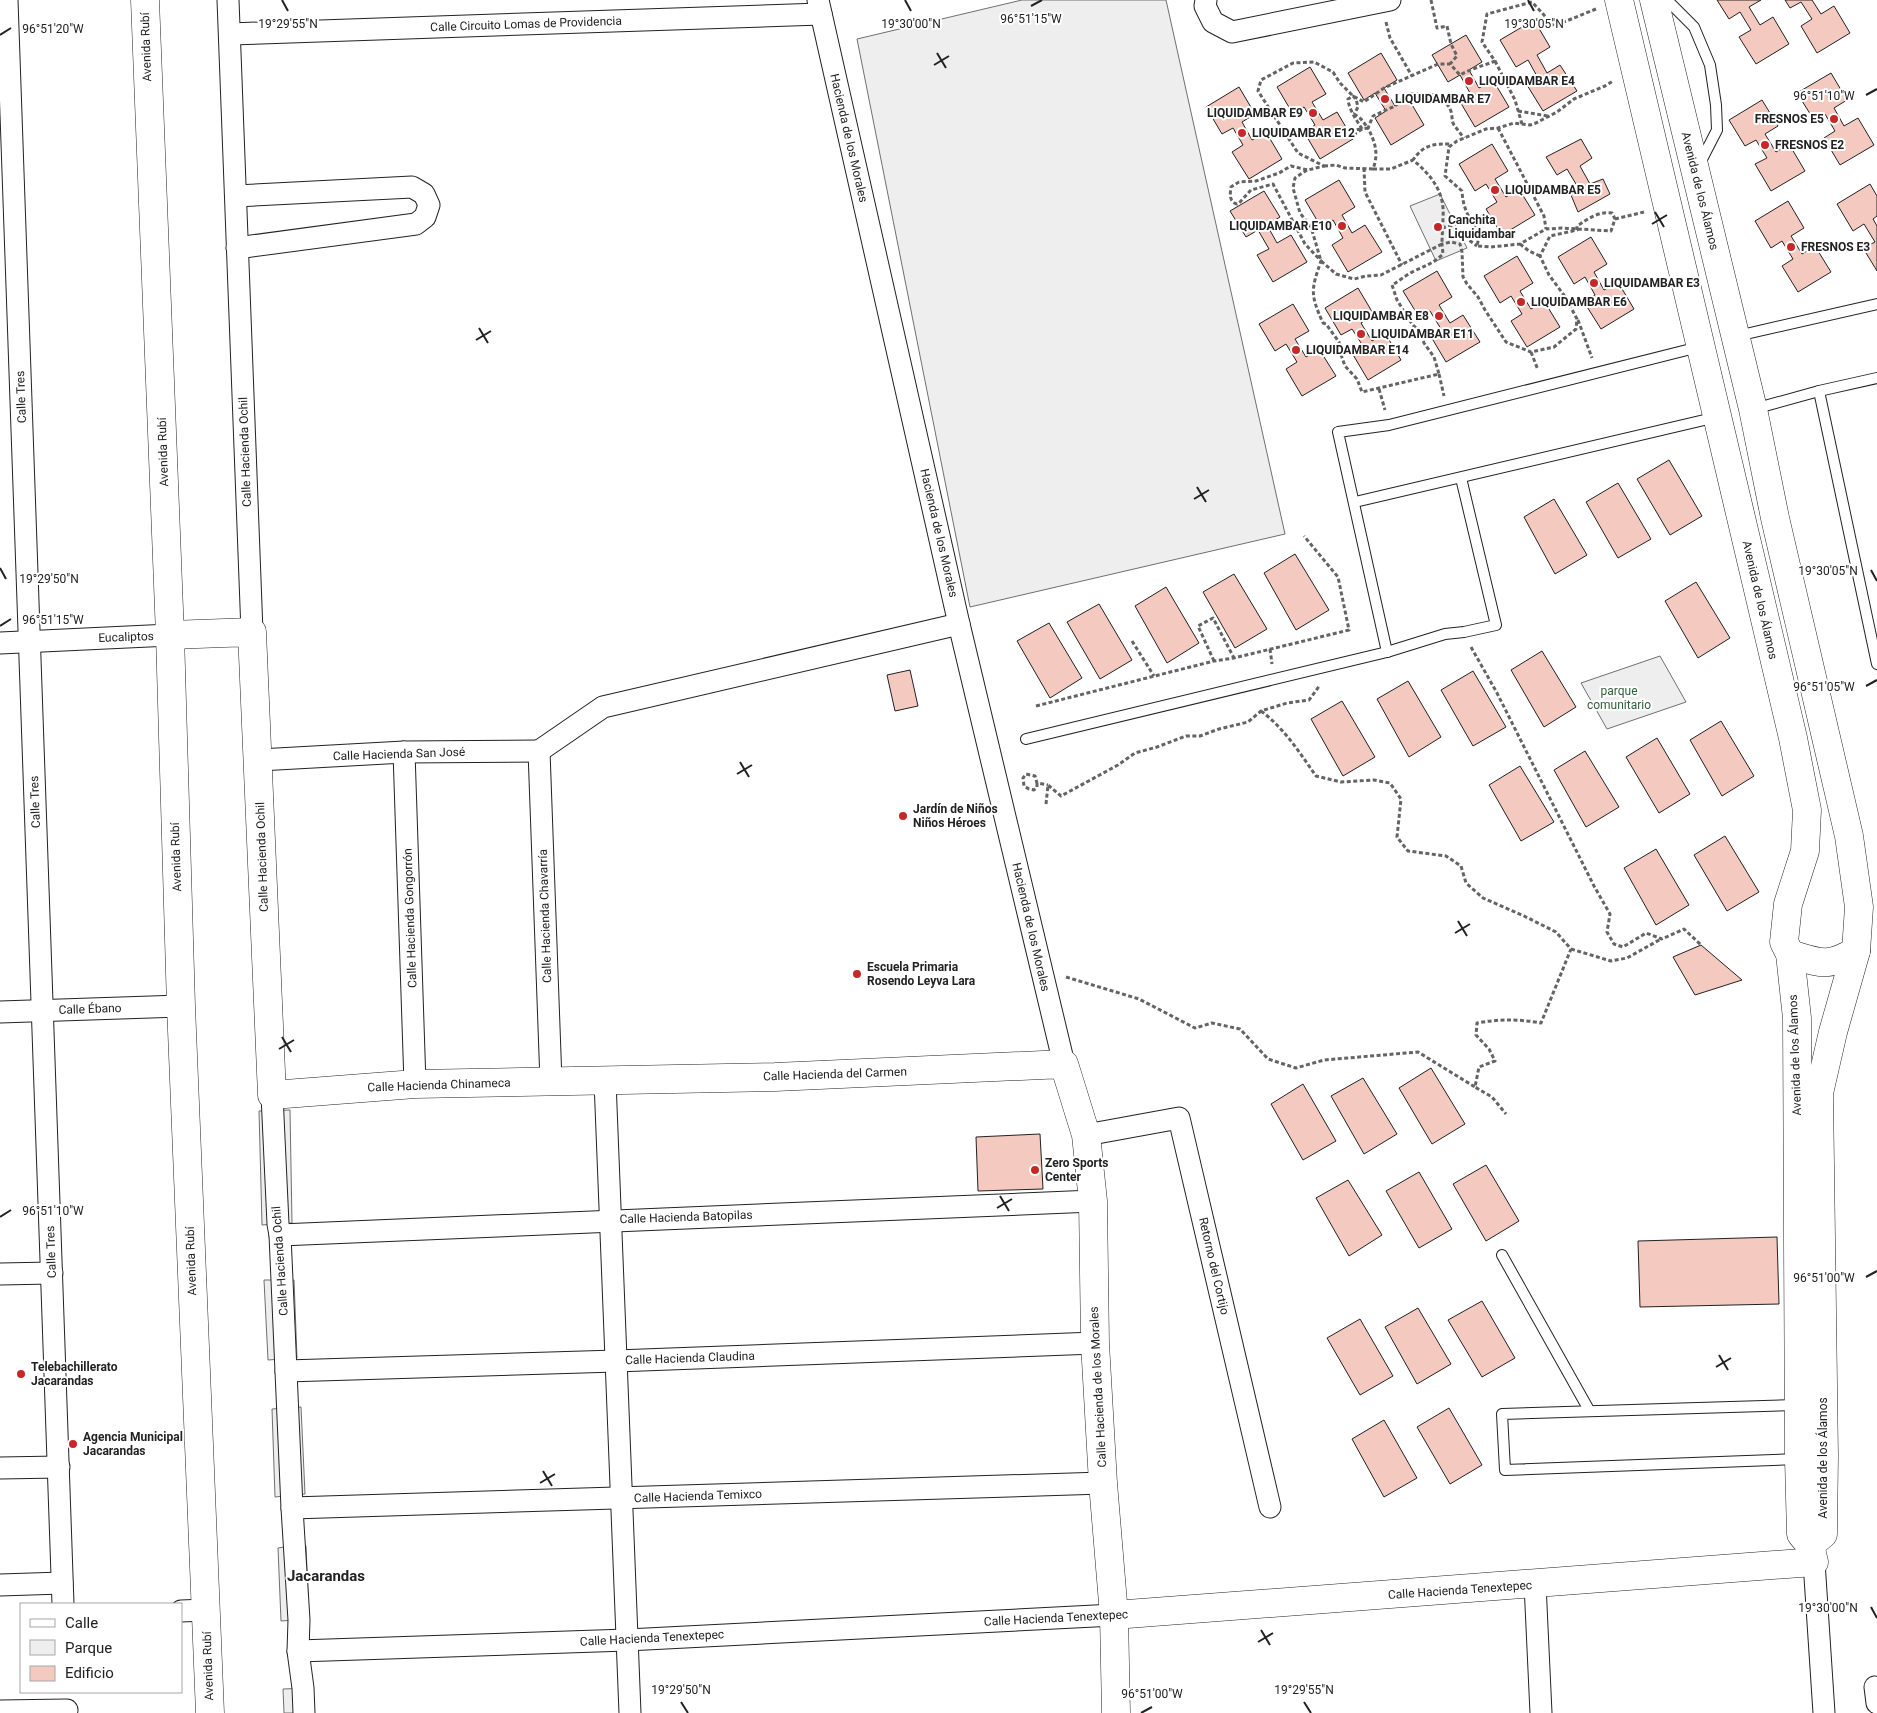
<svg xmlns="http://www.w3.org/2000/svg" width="1877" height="1713" font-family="Roboto,sans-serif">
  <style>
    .green { fill: #eee; stroke: #6f6f6f }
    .building { fill: #f3c9c0; stroke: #222 }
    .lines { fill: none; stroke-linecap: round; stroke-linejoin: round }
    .lane-casing { stroke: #222; stroke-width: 12 }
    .street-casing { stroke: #222; stroke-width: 23 }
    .secondary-casing { stroke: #222; stroke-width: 29 }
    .path { stroke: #646464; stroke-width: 3; stroke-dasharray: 4 2.5; stroke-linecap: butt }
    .lane { stroke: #fff; stroke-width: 10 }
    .street { stroke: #fff; stroke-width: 21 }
    .secondary { stroke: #fff; stroke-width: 28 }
    .ticks { fill: none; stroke: #222; stroke-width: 2 }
    .poi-dot { fill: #c62828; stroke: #fff; stroke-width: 2 }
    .labels { text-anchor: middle; stroke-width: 4; stroke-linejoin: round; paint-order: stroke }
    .street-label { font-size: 12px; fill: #222; stroke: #fff }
    .poi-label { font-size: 12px; font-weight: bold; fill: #222; stroke: #fff; text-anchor: start }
    .park-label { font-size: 12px; fill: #2f5e38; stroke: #fff }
    .quarter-label { font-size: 15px; font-weight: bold; fill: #222; stroke: #fff }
    .ticks-label { font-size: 12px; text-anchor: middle; fill: #222; stroke: #fff; stroke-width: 4; stroke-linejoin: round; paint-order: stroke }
  </style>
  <rect width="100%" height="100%" fill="#fff"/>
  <g class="green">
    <path d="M1022,0H1166L1285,534L970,607L857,39Z"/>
    <path d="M1440,194L1467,248L1436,261L1410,206Z"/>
    <path d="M1660,656L1686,702L1607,729L1581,683Z"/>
    <path d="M290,1110L292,1223L262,1225L259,1111Z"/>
    <path d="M264,1280H294L297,1358L268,1360Z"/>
    <path d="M301,1407L305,1494L275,1497L272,1409Z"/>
    <path d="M295,1545L306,1546L309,1619L281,1621L278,1548Z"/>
    <path d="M309,1688L311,1713H284L283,1689Z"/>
  </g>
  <g class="building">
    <path d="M1717,0H1761L1749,7L1760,25L1773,17L1789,44L1756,64L1739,37L1751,30L1740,12L1729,19Z"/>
    <path d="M1785,0H1812L1821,14L1834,6L1850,33L1817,53L1801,26L1812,19L1801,2L1790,8Z"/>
    <path d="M1534,20L1550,47L1537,55L1547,73L1560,65L1577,91L1543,111L1527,85L1538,78L1528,60L1516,67L1500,40Z"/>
    <path d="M1466,35L1482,62L1469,70L1479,88L1493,80L1509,107L1475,127L1459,100L1470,93L1460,75L1448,82L1432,55Z"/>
    <path d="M1381,53L1397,80L1384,88L1395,106L1408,98L1424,125L1391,145L1375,118L1386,111L1375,93L1364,100L1348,73Z"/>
    <path d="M1310,67L1326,94L1312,102L1323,120L1337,112L1353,139L1320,159L1304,132L1315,125L1304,107L1293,114L1277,87Z"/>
    <path d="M1831,73L1847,100L1834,108L1844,126L1858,118L1874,145L1840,165L1824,138L1835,131L1825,114L1814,120L1797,93Z"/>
    <path d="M1239,87L1255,114L1242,122L1252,140L1266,132L1282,159L1249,179L1232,152L1243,145L1233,128L1222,134L1206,107Z"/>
    <path d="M1762,100L1778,126L1765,134L1776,152L1789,144L1805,171L1771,191L1755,164L1767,158L1756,140L1745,146L1729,120Z"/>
    <path d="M1581,139L1592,158L1580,166L1590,184L1603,179L1610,194L1578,212L1571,195L1579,189L1567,169L1557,175L1546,157Z"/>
    <path d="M1492,144L1508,171L1495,179L1506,197L1519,189L1535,215L1502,235L1486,209L1497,202L1486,184L1475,191L1459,164Z"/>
    <path d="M1339,180L1355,207L1342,215L1352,233L1365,225L1382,252L1348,272L1332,245L1343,238L1333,220L1321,227L1305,200Z"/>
    <path d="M1870,184L1877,196V216L1873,219L1877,226V271L1863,248L1875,242L1864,224L1853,231L1837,204Z"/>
    <path d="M1264,191L1280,217L1267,225L1277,243L1291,235L1307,262L1273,282L1257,255L1269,249L1258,230L1246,237L1230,211Z"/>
    <path d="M1788,201L1804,228L1791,236L1802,254L1815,246L1831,272L1798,292L1782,266L1793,259L1782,241L1771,248L1755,221Z"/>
    <path d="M1591,237L1607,264L1594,272L1604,290L1618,282L1634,309L1601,329L1584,302L1595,295L1585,277L1574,284L1558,257Z"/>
    <path d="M1517,256L1533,283L1520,291L1531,309L1544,301L1560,327L1527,347L1511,321L1522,314L1511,296L1500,303L1484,276Z"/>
    <path d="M1437,271L1452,297L1439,305L1450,323L1463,315L1480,342L1446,362L1430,335L1441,329L1430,311L1419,317L1403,291Z"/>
    <path d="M1358,288L1374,315L1361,323L1372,341L1385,333L1401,360L1368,380L1352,353L1363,346L1352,329L1341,335L1325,308Z"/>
    <path d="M1293,304L1309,331L1295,339L1306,357L1319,349L1336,376L1302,396L1286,369L1297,362L1286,344L1275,351L1259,324Z"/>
    <path d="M1669,460L1702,516L1670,535L1637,479Z"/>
    <path d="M1618,483L1651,539L1618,558L1586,502Z"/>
    <path d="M1554,499L1587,555L1555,574L1524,517Z"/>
    <path d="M1295,554L1329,610L1296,630L1264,573Z"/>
    <path d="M1234,574L1267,629L1235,648L1203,592Z"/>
    <path d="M1696,582L1730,638L1698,658L1665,601Z"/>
    <path d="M1166,587L1199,643L1167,663L1135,606Z"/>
    <path d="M1099,604L1132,660L1100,679L1067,622Z"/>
    <path d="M1049,623L1082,678L1050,698L1017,641Z"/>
    <path d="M1542,651L1576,707L1544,727L1511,670Z"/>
    <path d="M910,670L918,706L895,711L887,675Z"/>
    <path d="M1473,671L1506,727L1473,746L1441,690Z"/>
    <path d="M1408,681L1441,737L1409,757L1377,699Z"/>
    <path d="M1342,701L1375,757L1343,776L1311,719Z"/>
    <path d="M1721,721L1754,776L1722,796L1690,740Z"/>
    <path d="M1657,738L1690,794L1659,813L1626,757Z"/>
    <path d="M1585,751L1619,807L1586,827L1554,770Z"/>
    <path d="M1520,766L1554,822L1521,841L1489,785Z"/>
    <path d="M1725,836L1759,892L1727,911L1694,855Z"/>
    <path d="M1656,849L1689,905L1656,925L1624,868Z"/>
    <path d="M1701,945L1742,980L1695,995L1673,957Z"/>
    <path d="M1431,1068L1465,1124L1432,1144L1399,1088Z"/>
    <path d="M1363,1078L1397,1134L1364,1154L1331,1096Z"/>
    <path d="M1303,1084L1336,1141L1303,1160L1271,1104Z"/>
    <path d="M1040,1134L1043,1189L978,1191L976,1137Z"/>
    <path d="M1486,1165L1519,1221L1486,1241L1453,1184Z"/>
    <path d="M1419,1172L1452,1229L1419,1248L1386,1191Z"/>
    <path d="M1348,1180L1382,1235L1349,1256L1316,1198Z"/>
    <path d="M1777,1237L1779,1304L1640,1307L1638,1241Z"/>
    <path d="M1482,1301L1515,1358L1482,1377L1448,1320Z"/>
    <path d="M1418,1308L1451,1364L1417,1384L1385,1327Z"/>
    <path d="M1360,1319L1393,1376L1360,1395L1327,1338Z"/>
    <path d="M1449,1408L1482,1465L1450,1484L1417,1427Z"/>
    <path d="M1384,1420L1417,1478L1384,1497L1352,1439Z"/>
  </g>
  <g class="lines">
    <defs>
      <g id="lane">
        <path d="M1667,0L1694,27L1710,65L1716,105L1717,130L1699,165"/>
        <path d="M1737,336L1877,304"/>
        <path d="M1819,391L1877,664"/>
        <path d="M1754,409L1819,391L1877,378"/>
        <path d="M1355,502L1717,417"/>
        <path d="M1387,652L1338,432L1389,425L1699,347"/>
        <path d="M1026,739L1387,652L1445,634L1464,632L1496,625L1461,478"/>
        <path d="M1502,1255L1589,1410"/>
        <path d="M1797,1459L1505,1470L1502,1414L1797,1405"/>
      </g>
      <g id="street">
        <path d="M7,0L63,1604"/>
        <path d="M228,0L252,632"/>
        <path d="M818,0L959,624L1064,1064"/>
        <path d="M1206,0L1205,6L1213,22L1232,32L1390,0"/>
        <path d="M230,34L821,14"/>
        <path d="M236,196L412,187L424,194L429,205L425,217L416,224L237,248"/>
        <path d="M0,643L170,635"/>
        <path d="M539,751L603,707L959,624"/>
        <path d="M539,751L551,1082"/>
        <path d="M404,752L415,1084"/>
        <path d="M259,760L404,752L539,751"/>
        <path d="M0,1012L181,1006"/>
        <path d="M605,1081L630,1713"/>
        <path d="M272,1095L278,1224L280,1235L292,1508L299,1620L298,1651L303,1688L304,1713"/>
        <path d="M1086,1135L1179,1118L1270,1507"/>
        <path d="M280,1235L1093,1201"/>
        <path d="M0,1274L52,1273"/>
        <path d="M286,1371L616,1361L1095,1343"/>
        <path d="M0,1468L59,1467"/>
        <path d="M292,1508L1103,1483"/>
        <path d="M1814,1562L1824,1713"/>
        <path d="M1535,1584L1541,1713"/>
        <path d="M0,1585L62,1583"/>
        <path d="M181,1611L206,1610"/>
        <path d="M298,1651L627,1640L1114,1615"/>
        <path d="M1875,1687L1877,1703"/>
        <path d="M0,1711L67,1710"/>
      </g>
      <g id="secondary">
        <path d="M145,0L170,635L181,1006L210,1713"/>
        <path d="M1619,0L1793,738L1807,810L1805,851L1788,904L1784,942L1790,954L1797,1018L1799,1459L1801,1534L1810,1545"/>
        <path d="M1654,0L1753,409L1775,518L1849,836L1859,907L1856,951L1833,1032L1819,1093L1824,1456L1823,1534L1810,1545"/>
        <path d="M170,635L252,632L272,1095L415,1084L775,1077L1064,1064L1086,1135L1093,1201L1095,1343L1103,1483L1114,1615L1116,1713"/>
        <path d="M1790,954C1821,963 1827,968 1856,951"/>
        <path d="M1114,1615L1814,1562L1810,1545"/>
      </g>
    </defs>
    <use href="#lane" class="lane-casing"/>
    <use href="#street" class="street-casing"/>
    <use href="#secondary" class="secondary-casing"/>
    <g class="path">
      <path d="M1431,0L1437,28L1447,26L1451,44L1457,56L1450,64"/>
      <path d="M1596,9L1554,26L1532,2L1487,14L1482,42L1495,61C1483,66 1470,69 1460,75L1450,64H1438L1384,88L1364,102L1353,96L1340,83L1333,72L1314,62L1293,63L1261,80L1258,91L1298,153L1324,166L1308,170L1291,166L1279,173L1256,181L1239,182L1231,187C1230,194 1229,202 1237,204L1240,202L1251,190L1273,184L1305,244L1321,261C1311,290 1310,294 1323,323L1326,324L1339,342L1340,352L1345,366L1357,379L1362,392L1439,374L1434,357L1424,343L1420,332L1412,324L1397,300L1392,285C1399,281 1406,275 1414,271C1425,266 1434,263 1443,254L1442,244L1451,242L1460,244L1462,252L1463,277L1467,284L1478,297L1485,310L1506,342L1531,352L1554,347L1576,329L1577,319L1566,298L1549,275L1540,256L1550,236L1577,230V226C1588,219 1598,211 1612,213L1615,219L1611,231L1562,228L1546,229L1520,244L1491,247L1477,246L1480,232C1469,219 1463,209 1462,191L1445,176L1449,147L1457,141L1486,129L1498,128L1514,123L1530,125L1536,123L1557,112L1574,99L1605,86L1613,81"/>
      <path d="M1386,22L1390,38L1412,76"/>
      <path d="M1495,61L1515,100L1522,124"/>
      <path d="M1518,111L1548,116"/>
      <path d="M1354,114L1361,119L1368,128L1362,129C1356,119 1349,110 1348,99L1353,96L1356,99L1358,107L1354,114"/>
      <path d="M1498,128L1544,216L1546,229"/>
      <path d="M1362,129L1355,134H1352L1353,130Z"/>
      <path d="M1324,166L1336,165L1345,168L1373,169C1379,153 1375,142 1368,128L1373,116L1395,106L1408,94C1424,93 1442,92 1450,109C1453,114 1451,121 1454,125C1457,129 1460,133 1464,138"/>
      <path d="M1364,168L1365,192L1402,265"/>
      <path d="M1373,169H1391L1413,160"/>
      <path d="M1307,170L1295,178L1293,188L1300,213L1311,227L1321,261L1336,274L1354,279L1366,276L1381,275L1442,244C1442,235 1443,226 1443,217C1445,192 1431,175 1413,160C1424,144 1434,144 1452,144"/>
      <path d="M1615,219L1644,212"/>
      <path d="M1442,228L1450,226L1477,246"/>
      <path d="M1520,244L1529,251L1540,256"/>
      <path d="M1578,320L1592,358"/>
      <path d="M1531,352L1538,370"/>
      <path d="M1439,374L1444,396"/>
      <path d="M1379,389L1385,410"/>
      <path d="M1132,641L1154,676"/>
      <path d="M1471,647L1497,693L1594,886L1610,914L1607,932L1614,944L1623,947L1646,933L1662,939L1684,929L1701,945"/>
      <path d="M1270,649L1272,664"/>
      <path d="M1214,661L1198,626L1213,618L1234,658"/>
      <path d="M1036,706L1214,661L1234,658L1349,630L1338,577L1304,536"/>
      <path d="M1261,711C1284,728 1300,753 1316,776L1341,782L1374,780L1390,783L1401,799L1397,837L1408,851L1446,856L1461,866L1466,883L1483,898L1524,916L1556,932L1571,949L1541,1023C1519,1019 1499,1019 1477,1023L1476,1035L1489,1049L1495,1061L1479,1067L1475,1087L1492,1097L1506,1114"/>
      <path d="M1037,783V787L1034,790L1029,789L1024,786L1023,778L1026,774L1035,776L1037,783L1048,785"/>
      <path d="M1046,804L1048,785L1061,796L1118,765L1135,753L1157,747L1186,736H1200L1219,729L1248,722L1261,711L1287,703L1309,700L1320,685"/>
      <path d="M1571,949L1611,961L1627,958L1661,939"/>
      <path d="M1066,977L1139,999L1195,1028L1212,1023L1240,1029L1268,1059L1296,1068L1324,1060L1418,1052L1475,1087"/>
    </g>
    <use href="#lane" class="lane"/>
    <use href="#street" class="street"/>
    <use href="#secondary" class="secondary"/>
  </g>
  <path class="ticks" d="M282,0L288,11M905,0L911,11M1528,0L1534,11M1031,6L1042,0M0,35L11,28M937,53L946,68M934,65L949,56M1866,95L1877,89M1655,212L1664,227M1652,224L1667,215M479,328L488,343M476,340L491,331M1197,487L1206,502M1194,499L1209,490M0,568L6,579M1871,570L1877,581M0,626L11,619M1866,686L1877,680M740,762L749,777M737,774L752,765M1458,921L1467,936M1455,933L1470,924M282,1037L291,1052M279,1049L294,1040M1000,1196L1009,1211M997,1208L1012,1199M0,1217L11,1210M1866,1277L1877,1271M1719,1355L1728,1370M1716,1367L1731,1358M543,1471L552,1486M540,1483L555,1474M1871,1607L1877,1618M1261,1630L1270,1645M1258,1642L1273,1633M681,1702L688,1713M1304,1702L1311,1713M1141,1713L1152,1707"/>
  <g class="poi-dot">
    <circle cx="1469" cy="81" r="5"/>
    <circle cx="1385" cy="99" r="5"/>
    <circle cx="1313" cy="113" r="5"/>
    <circle cx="1834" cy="119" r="5"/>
    <circle cx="1242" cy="133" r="5"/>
    <circle cx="1765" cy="145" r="5"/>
    <circle cx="1495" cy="190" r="5"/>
    <circle cx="1342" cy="226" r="5"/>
    <circle cx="1438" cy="227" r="5"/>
    <circle cx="1791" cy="247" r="5"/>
    <circle cx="1594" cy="283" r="5"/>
    <circle cx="1521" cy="302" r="5"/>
    <circle cx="1439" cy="316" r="5"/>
    <circle cx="1361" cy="334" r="5"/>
    <circle cx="1296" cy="350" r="5"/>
    <circle cx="903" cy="816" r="5"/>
    <circle cx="857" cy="974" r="5"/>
    <circle cx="1035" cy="1170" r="5"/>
    <circle cx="21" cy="1374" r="5"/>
    <circle cx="73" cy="1444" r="5"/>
  </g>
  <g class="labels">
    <g class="street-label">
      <text transform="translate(526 24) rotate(-2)" y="4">Calle Circuito Lomas de Providencia</text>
      <text transform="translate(146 47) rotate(-92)" y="4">Avenida Rubí</text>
      <text transform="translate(849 138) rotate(77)" y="4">Hacienda de los Morales</text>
      <text transform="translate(1700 191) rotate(76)" y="4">Avenida de los Álamos</text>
      <text transform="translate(21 397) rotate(-92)" y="4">Calle Tres</text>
      <text transform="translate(163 452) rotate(-92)" y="4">Avenida Rubí</text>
      <text transform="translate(245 452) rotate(-92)" y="4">Calle Hacienda Ochil</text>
      <text transform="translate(939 533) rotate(77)" y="4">Hacienda de los Morales</text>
      <text transform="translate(1760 600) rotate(77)" y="4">Avenida de los Álamos</text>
      <text transform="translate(126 637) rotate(-2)" y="4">Eucaliptos</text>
      <text transform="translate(399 754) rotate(-2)" y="4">Calle Hacienda San José</text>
      <text transform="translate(35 802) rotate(-92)" y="4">Calle Tres</text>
      <text transform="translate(176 857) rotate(-92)" y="4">Avenida Rubí</text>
      <text transform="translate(262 857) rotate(-92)" y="4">Calle Hacienda Ochil</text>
      <text transform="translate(545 916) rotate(-92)" y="4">Calle Hacienda Chavarría</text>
      <text transform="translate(410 918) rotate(-92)" y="4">Calle Hacienda Gongorrón</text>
      <text transform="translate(1031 927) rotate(77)" y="4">Hacienda de los Morales</text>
      <text transform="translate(90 1009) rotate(-2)" y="4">Calle Ébano</text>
      <text transform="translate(1795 1055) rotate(-92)" y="4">Avenida de los Álamos</text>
      <text transform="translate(835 1074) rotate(-2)" y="4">Calle Hacienda del Carmen</text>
      <text transform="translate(439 1085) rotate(-2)" y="4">Calle Hacienda Chinameca</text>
      <text transform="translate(686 1217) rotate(-2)" y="4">Calle Hacienda Batopilas</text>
      <text transform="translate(51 1252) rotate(-92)" y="4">Calle Tres</text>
      <text transform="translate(191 1261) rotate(-92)" y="4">Avenida Rubí</text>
      <text transform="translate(280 1261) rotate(-94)" y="4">Calle Hacienda Ochil</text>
      <text transform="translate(1214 1266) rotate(77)" y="4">Retorno del Cortijo</text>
      <text transform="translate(690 1358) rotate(-2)" y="4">Calle Hacienda Claudina</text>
      <text transform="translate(1098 1387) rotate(-93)" y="4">Calle Hacienda de los Morales</text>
      <text transform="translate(1823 1458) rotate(-90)" y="4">Avenida de los Álamos</text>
      <text transform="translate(698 1496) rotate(-2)" y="4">Calle Hacienda Temixco</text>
      <text transform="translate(1460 1590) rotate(-4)" y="4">Calle Hacienda Tenextepec</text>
      <text transform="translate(1056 1618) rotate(-3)" y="4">Calle Hacienda Tenextepec</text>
      <text transform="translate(652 1638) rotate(-3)" y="4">Calle Hacienda Tenextepec</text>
      <text transform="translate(208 1666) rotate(-92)" y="4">Avenida Rubí</text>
    </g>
    <g class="poi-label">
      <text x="1479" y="85">LIQUIDAMBAR E4</text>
      <text x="1395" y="103">LIQUIDAMBAR E7</text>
      <text x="1303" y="117" text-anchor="end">LIQUIDAMBAR E9</text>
      <text x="1824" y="123" text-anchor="end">FRESNOS E5</text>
      <text x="1252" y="137">LIQUIDAMBAR E12</text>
      <text x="1775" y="149">FRESNOS E2</text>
      <text x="1505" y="194">LIQUIDAMBAR E5</text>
      <text x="1448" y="224">Canchita<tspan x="1448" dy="14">Liquidambar</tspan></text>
      <text x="1332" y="230" text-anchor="end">LIQUIDAMBAR E10</text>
      <text x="1801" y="251">FRESNOS E3</text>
      <text x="1604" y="287">LIQUIDAMBAR E3</text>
      <text x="1531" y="306">LIQUIDAMBAR E6</text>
      <text x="1429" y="320" text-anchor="end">LIQUIDAMBAR E8</text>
      <text x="1371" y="338">LIQUIDAMBAR E11</text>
      <text x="1306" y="354">LIQUIDAMBAR E14</text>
      <text x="913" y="813">Jardín de Niños<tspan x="913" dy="14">Niños Héroes</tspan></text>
      <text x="867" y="971">Escuela Primaria<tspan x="867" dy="14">Rosendo Leyva Lara</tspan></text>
      <text x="1045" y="1167">Zero Sports<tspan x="1045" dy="14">Center</tspan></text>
      <text x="31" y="1371">Telebachillerato<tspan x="31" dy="14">Jacarandas</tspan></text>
      <text x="83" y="1441">Agencia Municipal<tspan x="83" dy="14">Jacarandas</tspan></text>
    </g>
    <g class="park-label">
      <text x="1619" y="695">parque<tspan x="1619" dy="14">comunitario</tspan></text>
    </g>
    <g class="quarter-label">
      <text x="326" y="1581">Jacarandas</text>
    </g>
  </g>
  <g class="ticks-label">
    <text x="1031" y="23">96°51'15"W</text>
    <text x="288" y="28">19°29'55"N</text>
    <text x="911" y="28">19°30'00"N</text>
    <text x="1534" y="28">19°30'05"N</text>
    <text x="53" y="33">96°51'20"W</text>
    <text x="1824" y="100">96°51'10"W</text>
    <text x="1828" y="575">19°30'05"N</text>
    <text x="49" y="583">19°29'50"N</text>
    <text x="53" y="624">96°51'15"W</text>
    <text x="1824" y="691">96°51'05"W</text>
    <text x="53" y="1215">96°51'10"W</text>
    <text x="1824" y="1282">96°51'00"W</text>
    <text x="1828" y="1612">19°30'00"N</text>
    <text x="681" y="1694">19°29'50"N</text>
    <text x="1304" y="1694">19°29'55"N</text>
    <text x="1152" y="1698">96°51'00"W</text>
  </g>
  <rect x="20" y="1603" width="162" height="90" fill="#ffffff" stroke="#a7a7a7"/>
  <rect x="30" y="1619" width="25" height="8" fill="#ffffff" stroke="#a7a7a7"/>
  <text x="65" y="1628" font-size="15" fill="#222222">Calle</text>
  <rect x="30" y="1640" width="25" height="15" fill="#eeeeee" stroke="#a7a7a7"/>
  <text x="65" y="1653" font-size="15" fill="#222222">Parque</text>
  <rect x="30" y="1666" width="25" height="15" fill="#f3c9c0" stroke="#a7a7a7"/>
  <text x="65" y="1678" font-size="15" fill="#222222">Edificio</text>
</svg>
